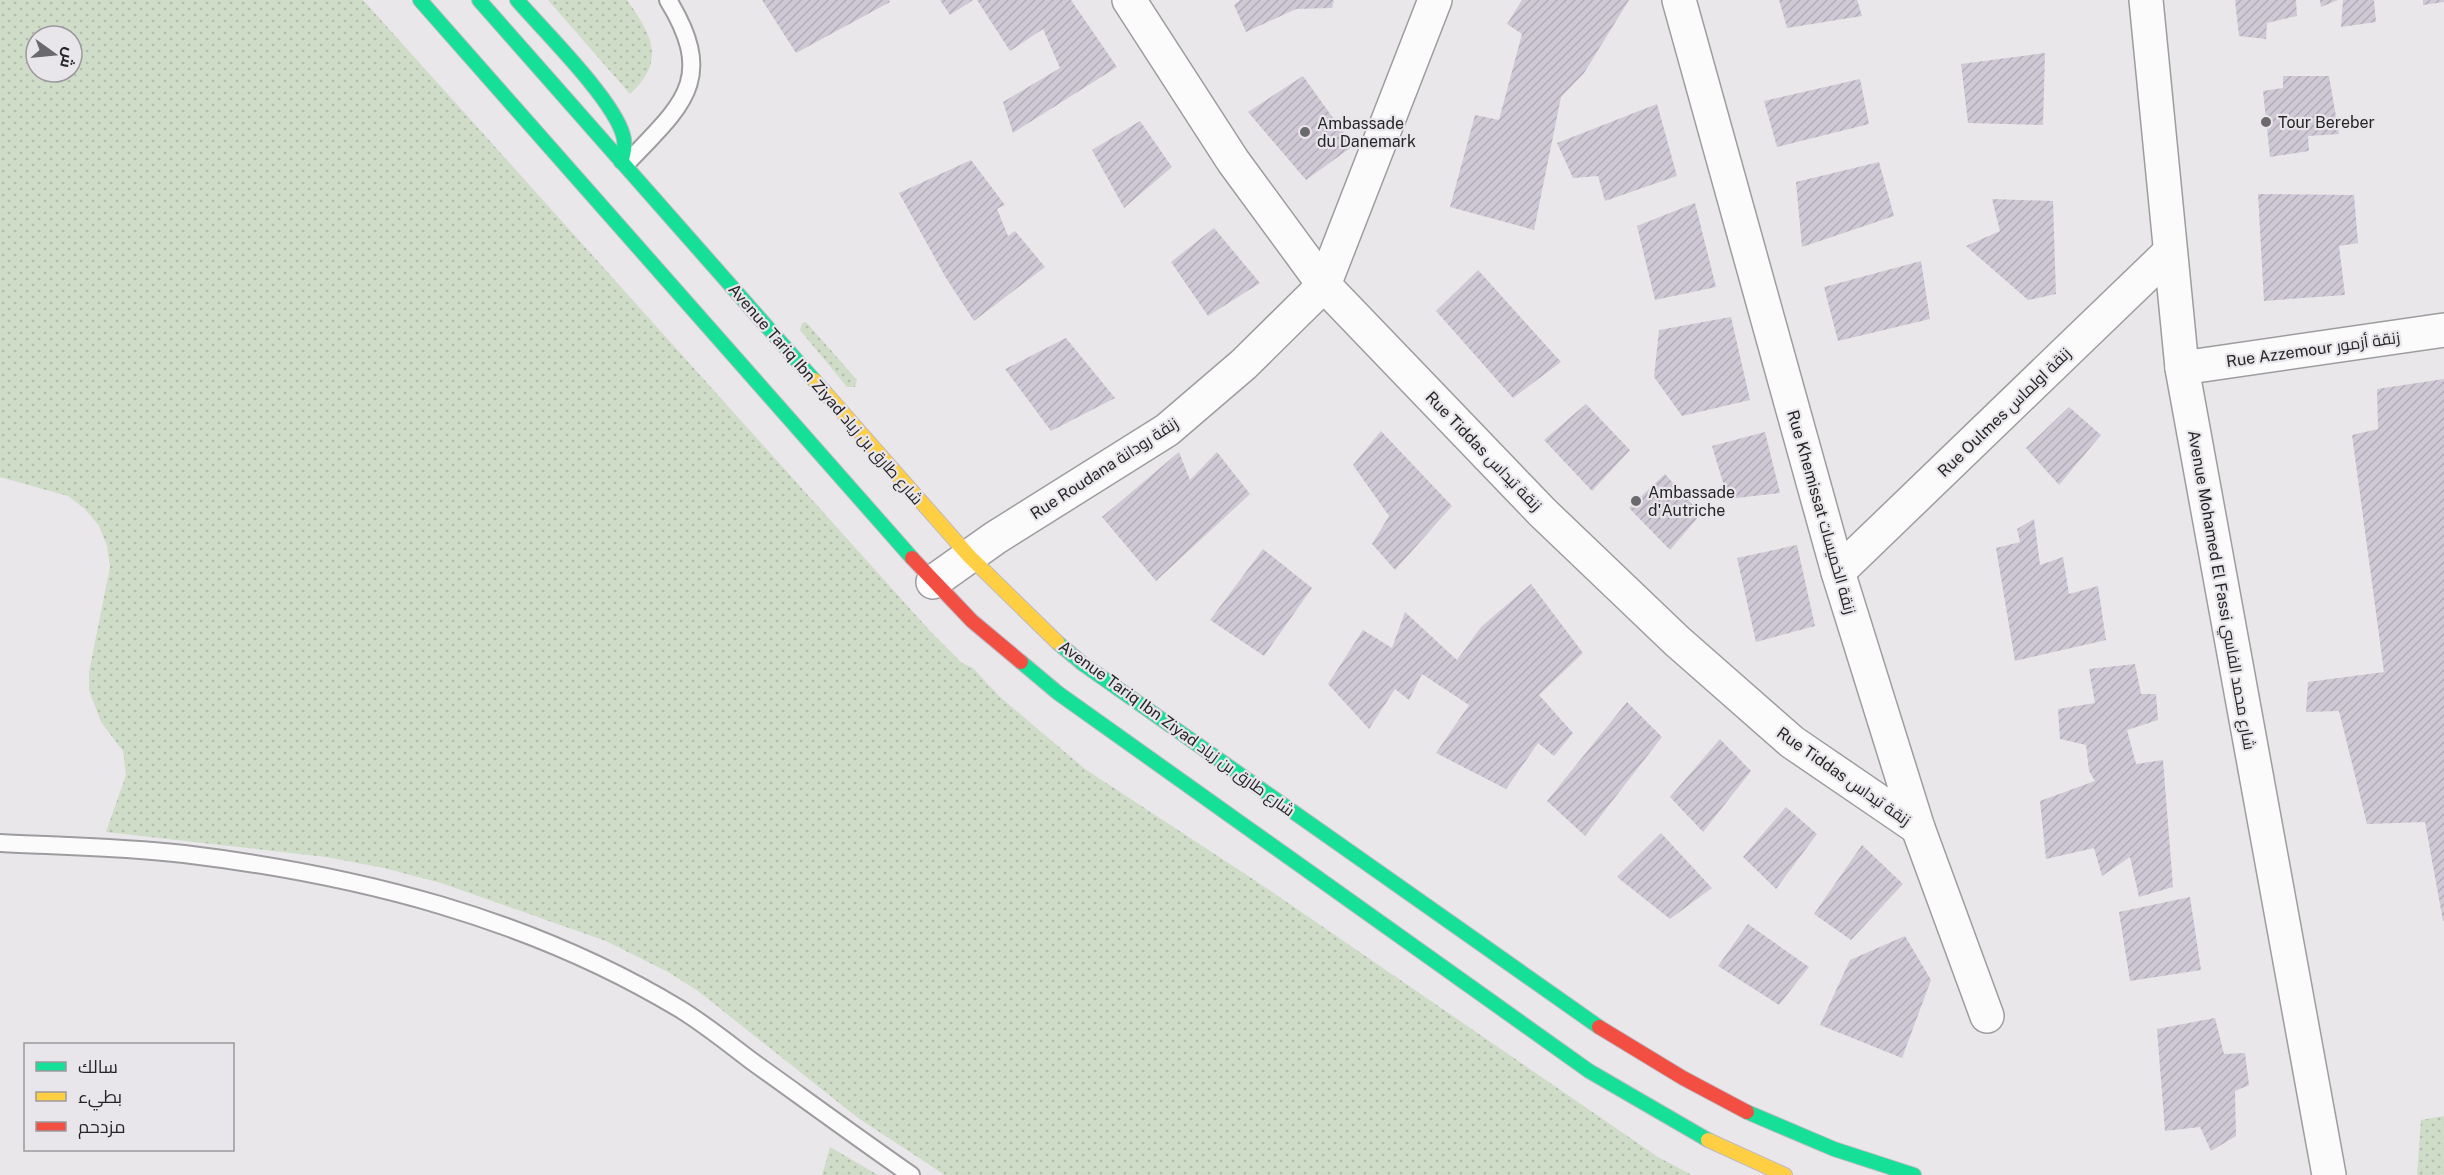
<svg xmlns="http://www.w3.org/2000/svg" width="2444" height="1175" font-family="'Public Sans',Cairo,sans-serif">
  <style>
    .grass { fill: url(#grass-dots); fill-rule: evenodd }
    .building { fill: url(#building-hatch) }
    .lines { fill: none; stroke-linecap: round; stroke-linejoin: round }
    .lane-casing { stroke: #9e9c9f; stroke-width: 20 }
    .street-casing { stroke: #9e9c9f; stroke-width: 36 }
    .fast-casing { stroke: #bdb9c3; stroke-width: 16 }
    .slow-casing { stroke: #bdb9c3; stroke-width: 16 }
    .jam-casing { stroke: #bdb9c3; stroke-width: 16 }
    .lane { stroke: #fcfbfc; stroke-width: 16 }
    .street { stroke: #fcfbfc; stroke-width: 33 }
    .fast { stroke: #16e098; stroke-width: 14 }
    .slow { stroke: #ffcf43; stroke-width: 14 }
    .jam { stroke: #f24e42; stroke-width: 14 }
    .poi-dot { fill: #6a696b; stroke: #e9e6eb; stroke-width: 2 }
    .labels { text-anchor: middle; stroke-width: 4.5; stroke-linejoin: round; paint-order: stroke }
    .poi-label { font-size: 16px; fill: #262526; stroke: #e9e6eb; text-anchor: start }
    .street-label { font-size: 16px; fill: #262526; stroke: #e9e6eb }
  </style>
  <defs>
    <pattern id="grass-dots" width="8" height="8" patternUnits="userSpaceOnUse" patternTransform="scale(1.5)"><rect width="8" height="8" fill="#cfdcc8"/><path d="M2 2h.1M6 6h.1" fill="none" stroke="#b2bdac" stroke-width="1.8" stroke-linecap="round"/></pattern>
    <pattern id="building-hatch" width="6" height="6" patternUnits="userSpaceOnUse" patternTransform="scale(1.5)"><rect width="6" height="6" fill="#cfc9d5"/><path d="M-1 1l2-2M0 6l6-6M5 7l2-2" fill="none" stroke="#b2acb7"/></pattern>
  </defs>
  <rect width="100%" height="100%" fill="#e9e7ea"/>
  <g class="grass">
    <path d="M0,0H363L930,631L962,663L973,668L1000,697L1085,769L1265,887L1658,1157L1692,1175H945L858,1118L698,991L668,972L606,941L441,883L384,868L326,857L106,832L126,775L123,751L101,722L89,690V672L110,567L107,546L99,526L85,509L68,496L0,477ZM36,36H72V72H36Z"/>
    <path d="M548,0H627C651,34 667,60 630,94Z"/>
    <path d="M806,322L857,380L855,387H847L800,330L802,323Z"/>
    <path d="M2444,1116V1175H2417L2421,1120Z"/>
    <path d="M830,1147L878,1175H822Z"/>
  </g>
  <g class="building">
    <path d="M762,0H889L890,2L796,53Z"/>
    <path d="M940,0H973L950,15Z"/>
    <path d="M977,0H1071L1117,67L1013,133L1003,102L1060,68L1043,29L1010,51Z"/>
    <path d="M1240,0H1334L1332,8L1296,9L1246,32L1234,5Z"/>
    <path d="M1522,0H1629L1584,73L1561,97L1534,230L1450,207L1475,115L1499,120L1522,34L1507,24Z"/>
    <path d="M1779,0H1857L1862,16L1787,28Z"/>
    <path d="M2235,0H2296L2297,16L2267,23L2266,39L2239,36Z"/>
    <path d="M2320,0H2338L2321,7Z"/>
    <path d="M2343,0H2374L2376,22L2341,27Z"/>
    <path d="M2423,0H2444V2L2423,5Z"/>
    <path d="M2045,53L2043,125L1968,123L1961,64Z"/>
    <path d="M1303,76L1353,146L1306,180L1248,112Z"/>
    <path d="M2283,76H2329L2339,134L2308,136L2309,151L2270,157L2263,91L2283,88Z"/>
    <path d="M1860,79L1869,124L1777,147L1764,101Z"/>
    <path d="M1657,104L1677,176L1605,201L1598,176L1573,178L1557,143Z"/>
    <path d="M1140,121L1172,167L1124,208L1092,150Z"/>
    <path d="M971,160L1005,205L997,209L1008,236L1015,231L1045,267L974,321L946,278L899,193Z"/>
    <path d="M1879,162L1894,216L1802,247L1796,182Z"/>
    <path d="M2258,194L2354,195L2358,243L2339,246L2345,295L2264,301Z"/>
    <path d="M1992,199L2053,201L2056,294L2028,300L1966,246L2000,231Z"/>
    <path d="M1695,203L1716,287L1655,300L1637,226Z"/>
    <path d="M1214,228L1260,283L1208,316L1171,262Z"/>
    <path d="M1921,261L1930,319L1838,341L1824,287Z"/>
    <path d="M1478,270L1561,362L1513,398L1436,311Z"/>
    <path d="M1731,317L1750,400L1682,416L1654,377L1659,330Z"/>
    <path d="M1066,338L1115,398L1051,431L1005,369Z"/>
    <path d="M2444,379V921H2443L2425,822L2367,824L2339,711L2306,712L2308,682L2384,672L2352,435L2378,429L2377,389Z"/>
    <path d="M1586,404L1630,450L1592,491L1544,440Z"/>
    <path d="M2069,407L2101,435L2059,485L2026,448Z"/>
    <path d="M1381,431L1452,506L1395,570L1372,544L1389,516L1353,465Z"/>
    <path d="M1765,432L1780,493L1728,499L1712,446Z"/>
    <path d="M1179,452L1190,480L1217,452L1250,494L1156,581L1102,517Z"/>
    <path d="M1665,474L1701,514L1670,550L1629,508Z"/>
    <path d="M2034,519L2040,565L2063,557L2069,594L2098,586L2106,640L2015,661L1996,548L2020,542L2017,529Z"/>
    <path d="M1797,545L1815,626L1756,642L1737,558Z"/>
    <path d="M1263,549L1312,588L1264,656L1210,620Z"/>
    <path d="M1531,584L1583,653L1539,695L1573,733L1554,756L1538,743L1506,789L1436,753L1469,705L1422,674L1409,700L1395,689L1369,729L1328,684L1363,630L1392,648L1405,612L1457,660L1481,627Z"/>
    <path d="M2135,664L2141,694H2156L2158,720L2127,730L2136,764L2163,760L2173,887L2139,897L2130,857L2102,876L2094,848L2046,859L2040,801L2095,781L2089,771L2086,745L2060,739L2058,709L2095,703L2089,669Z"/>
    <path d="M1627,702L1662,737L1585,836L1547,801Z"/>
    <path d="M1720,739L1751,771L1703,832L1670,797Z"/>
    <path d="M1786,807L1817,834L1776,889L1743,857Z"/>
    <path d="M1661,833L1712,888L1670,919L1617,877Z"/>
    <path d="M1862,845L1903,884L1851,940L1814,914Z"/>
    <path d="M2190,897L2201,970L2130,981L2119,912Z"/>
    <path d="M1748,924L1809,967L1779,1005L1718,966Z"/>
    <path d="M1905,936L1931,980L1902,1058L1820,1025L1850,960Z"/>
    <path d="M2215,1018L2224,1054L2245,1053L2249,1085L2235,1091L2236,1136L2211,1151L2200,1127L2165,1131L2157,1029Z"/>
  </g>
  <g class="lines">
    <defs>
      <g id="lane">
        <path d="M627,163C682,105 717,80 668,0"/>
        <path d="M0,843C61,846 123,847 184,854C358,875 529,918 680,1009C706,1025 729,1044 753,1062C806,1100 858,1138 911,1175"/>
      </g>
      <g id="street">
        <path d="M1129,0L1233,161L1324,285L1542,512L1677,641L1792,742L1918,828"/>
        <path d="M1679,0L1838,572L1918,828L1987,1016"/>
        <path d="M2146,0L2182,368L2329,1175"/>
        <path d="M2182,368L2444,330"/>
        <path d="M1838,572L2170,252"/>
        <path d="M933,582L995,538L1167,430L1244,364L1324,285L1435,0"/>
      </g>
      <g id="fast">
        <path d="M420,0L912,558"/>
        <path d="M479,0L814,380"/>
        <path d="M517,0C544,31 613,99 623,135C626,144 624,153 621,162"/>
        <path d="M1058,643L1083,664L1599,1027"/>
        <path d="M1021,662L1058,693L1589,1071L1708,1140"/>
        <path d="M1747,1112L1834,1149L1914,1175"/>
      </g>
      <g id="slow">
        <path d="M814,380L969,556L1058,643"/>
        <path d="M1708,1140L1785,1175"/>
      </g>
      <g id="jam">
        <path d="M912,558L972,621L1021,662"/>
        <path d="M1599,1027L1683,1078L1747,1112"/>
      </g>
    </defs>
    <use href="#lane" class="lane-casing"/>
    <use href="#street" class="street-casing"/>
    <use href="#fast" class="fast-casing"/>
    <use href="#slow" class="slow-casing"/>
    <use href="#jam" class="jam-casing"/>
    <use href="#lane" class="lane"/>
    <use href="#street" class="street"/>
    <use href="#fast" class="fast"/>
    <use href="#slow" class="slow"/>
    <use href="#jam" class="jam"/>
  </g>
  <g class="poi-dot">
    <circle cx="2266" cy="122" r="6"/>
    <circle cx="1305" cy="132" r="6"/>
    <circle cx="1636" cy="501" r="6"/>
  </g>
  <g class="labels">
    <g class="poi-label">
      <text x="2278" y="128">Tour Bereber</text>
      <text x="1317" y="129">Ambassade<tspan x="1317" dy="18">du Danemark</tspan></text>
      <text x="1648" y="498">Ambassade<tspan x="1648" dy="18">d'Autriche</tspan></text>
    </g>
    <g class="street-label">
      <text transform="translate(2313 349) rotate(-8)" y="6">Rue Azzemour زنقة أزمور</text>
      <text transform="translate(826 394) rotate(49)" y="6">Avenue Tariq Ibn Ziyad شارع طارق بن زياد</text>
      <text transform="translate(2004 412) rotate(-44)" y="6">Rue Oulmes زنقة اولماس</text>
      <text transform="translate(1484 451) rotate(46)" y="6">Rue Tiddas زنقة تيداس</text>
      <text transform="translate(1104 468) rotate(-33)" y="6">Rue Roudana زنقة رودانة</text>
      <text transform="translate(1822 512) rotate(74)" y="6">Rue Khemissat زنقة الخميسات</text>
      <text transform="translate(2222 590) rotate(80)" y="6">Avenue Mohamed El Fassi شارع محمد الفاسي</text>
      <text transform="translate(1177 728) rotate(36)" y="6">Avenue Tariq Ibn Ziyad شارع طارق بن زياد</text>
      <text transform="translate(1844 776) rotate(35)" y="6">Rue Tiddas زنقة تيداس</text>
    </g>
  </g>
  <rect x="24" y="1043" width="210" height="108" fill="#e9e6eb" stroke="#9b999c" stroke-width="1.5"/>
  <rect x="36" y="1062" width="30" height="9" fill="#16e098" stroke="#9b999c" stroke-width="1.5"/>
  <text x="78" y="1073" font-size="18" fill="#262526">سالك</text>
  <rect x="36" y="1092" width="30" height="9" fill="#ffcf43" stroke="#9b999c" stroke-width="1.5"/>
  <text x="78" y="1103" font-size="18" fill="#262526">بطيء</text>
  <rect x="36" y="1122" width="30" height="9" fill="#f24e42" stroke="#9b999c" stroke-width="1.5"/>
  <text x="78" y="1133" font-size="18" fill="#262526">مزدحم</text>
  <g transform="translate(54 54) rotate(105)"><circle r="28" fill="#e9e6eb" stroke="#9b999c" stroke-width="1.5"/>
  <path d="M0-4.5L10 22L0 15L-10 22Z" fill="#6a696b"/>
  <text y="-9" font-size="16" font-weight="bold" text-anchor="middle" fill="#262526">ش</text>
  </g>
</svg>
